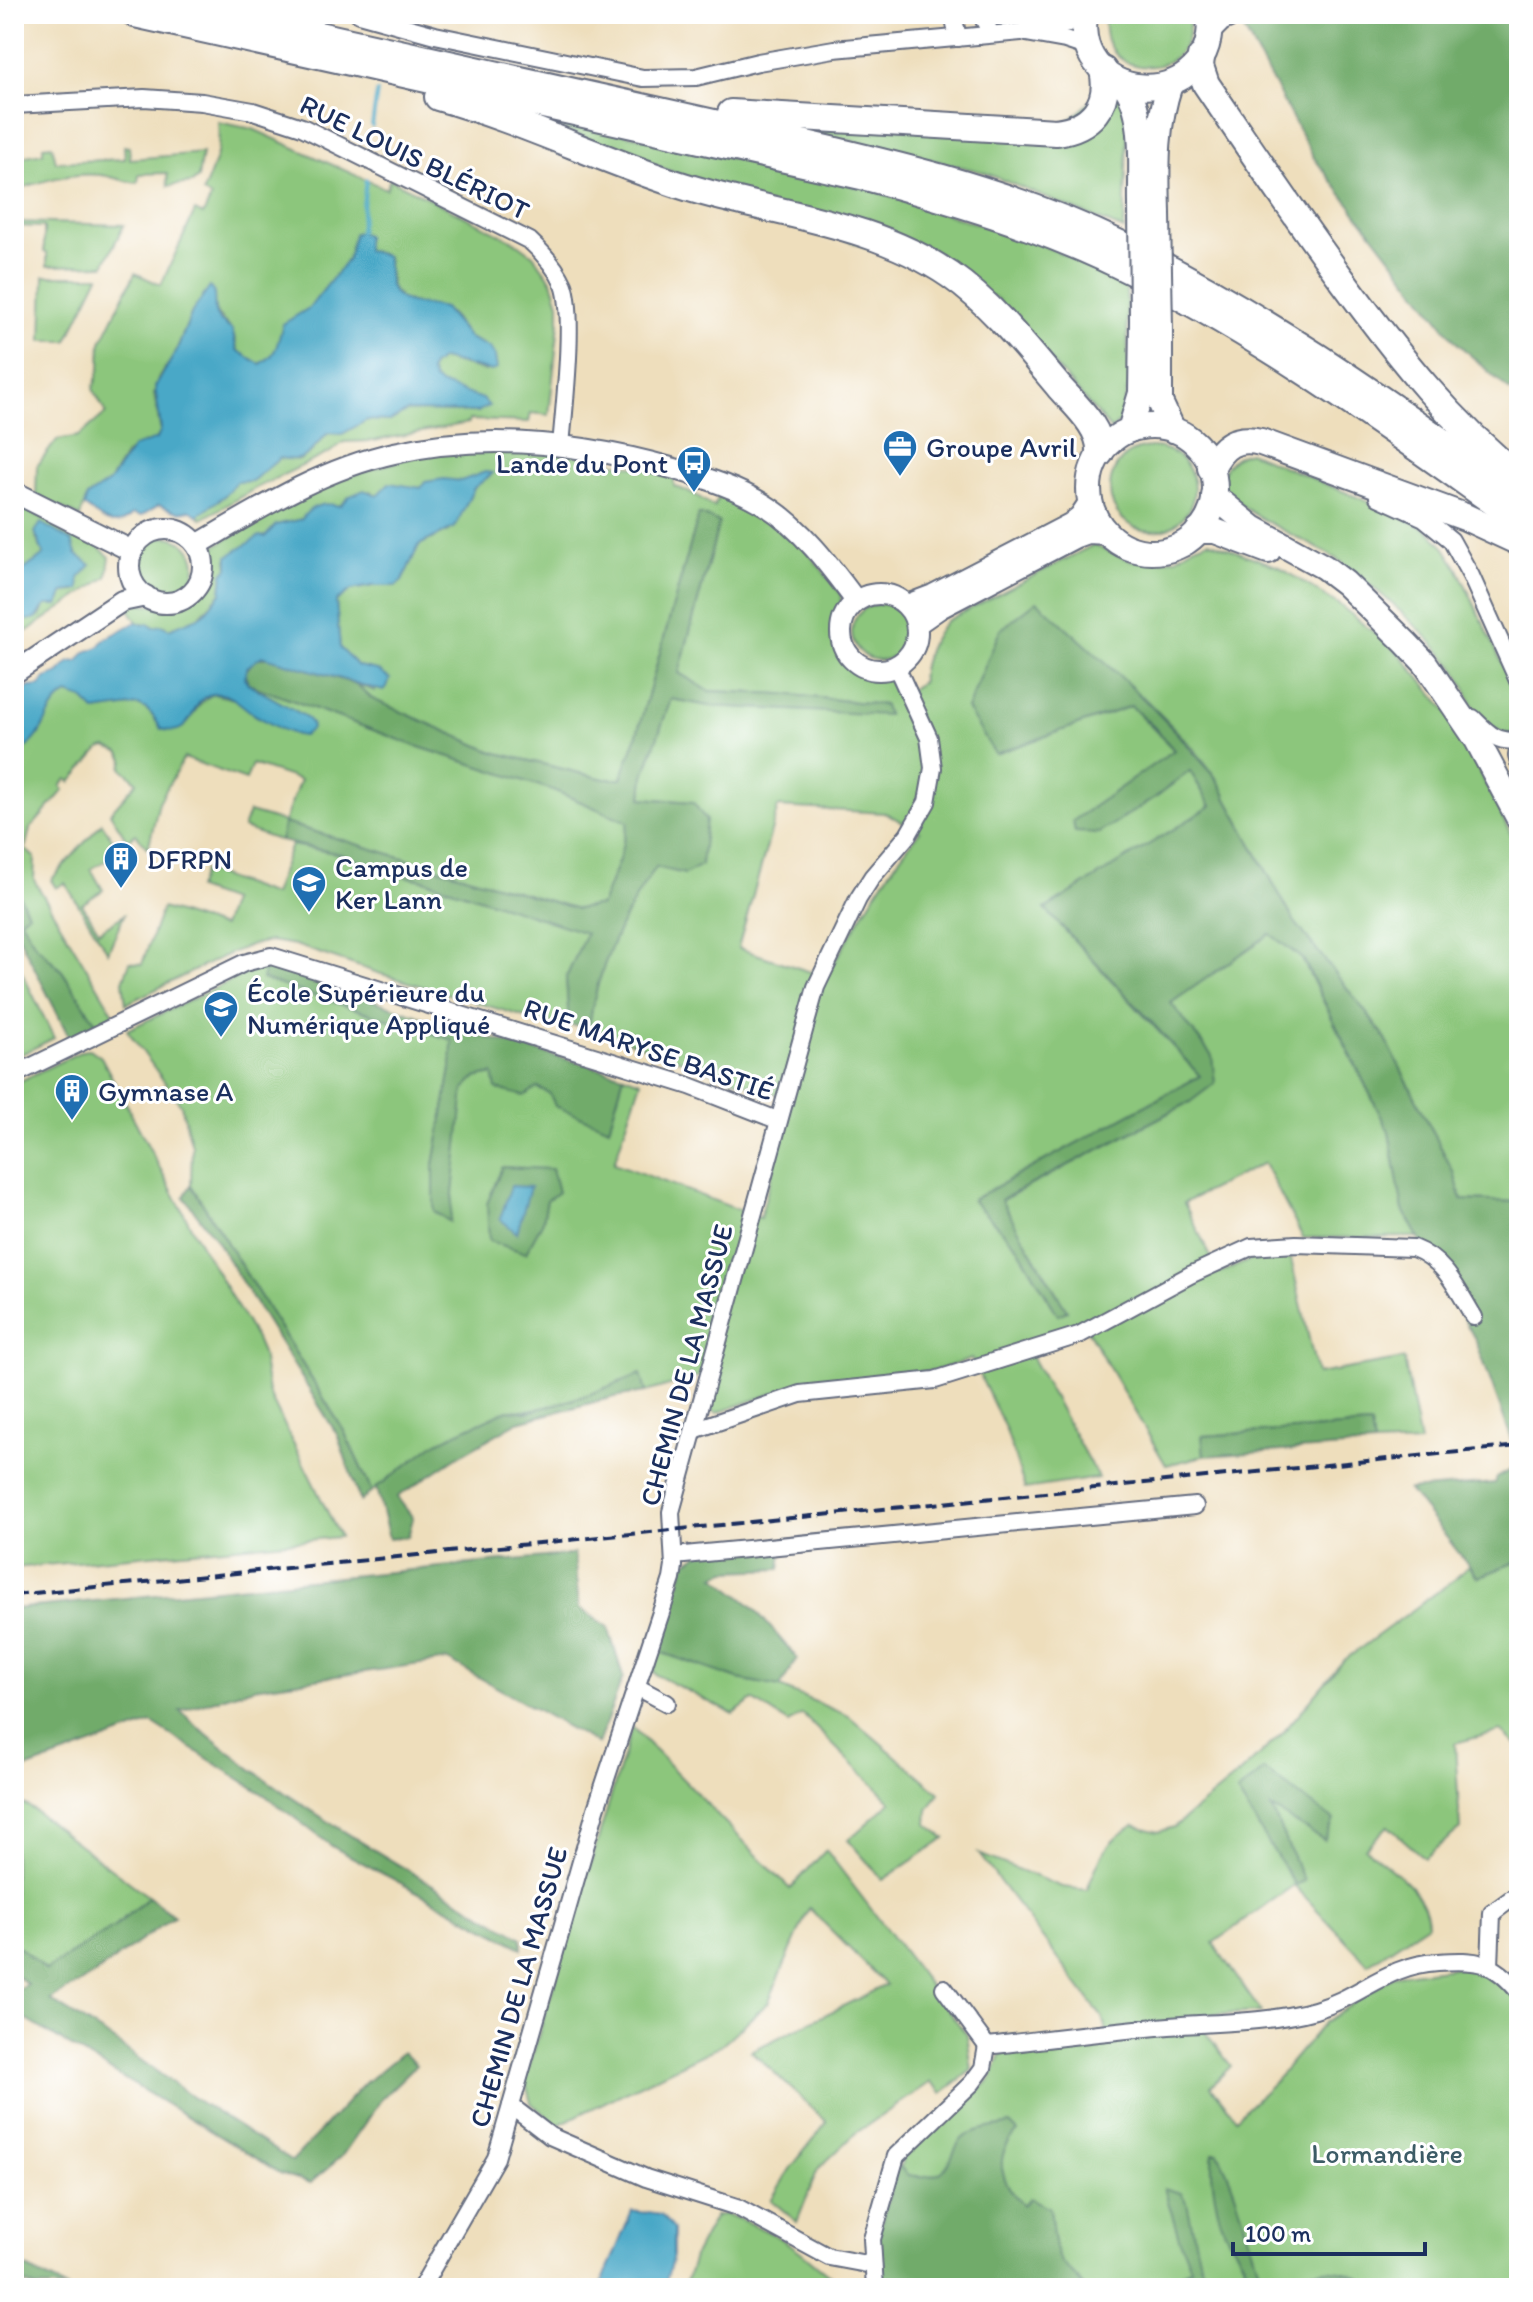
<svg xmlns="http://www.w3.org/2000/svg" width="1533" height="2302" font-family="Itim,sans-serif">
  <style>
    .green { fill: #8cc67b; stroke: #547a6c; stroke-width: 2; fill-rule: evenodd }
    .forest { fill: #71ab6b; stroke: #466d64; stroke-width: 2 }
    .water { fill: #48a8c7; stroke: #326c92; stroke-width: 2 }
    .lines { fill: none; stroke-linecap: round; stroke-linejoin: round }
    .stream { stroke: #48a8c7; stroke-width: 4 }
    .minor-casing { stroke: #656c7f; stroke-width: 20 }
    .tertiary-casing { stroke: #656c7f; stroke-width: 24 }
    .primary-casing { stroke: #656c7f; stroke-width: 28 }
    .trunk-casing { stroke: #656c7f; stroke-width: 30 }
    .minor { stroke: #fff; stroke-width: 16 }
    .tertiary { stroke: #fff; stroke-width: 20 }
    .primary { stroke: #fff; stroke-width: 24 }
    .trunk { stroke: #fff; stroke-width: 26 }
    .rail { stroke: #1b2f5e; stroke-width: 4; stroke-dasharray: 12 6; stroke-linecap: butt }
    .primary-bridge-casing { stroke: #656c7f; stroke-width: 28; stroke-linecap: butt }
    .primary-bridge { stroke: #fff; stroke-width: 24 }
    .labels { text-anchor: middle; stroke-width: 6; stroke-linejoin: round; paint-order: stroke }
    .street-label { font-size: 28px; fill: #1b2f5e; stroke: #fff }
    .poi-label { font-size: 28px; fill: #1b2f5e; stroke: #fff; text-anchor: start }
    .park-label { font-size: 28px; fill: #3d5c67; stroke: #fff }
  </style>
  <rect width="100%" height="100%" fill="#fff"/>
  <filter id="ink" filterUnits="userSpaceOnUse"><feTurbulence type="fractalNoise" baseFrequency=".0125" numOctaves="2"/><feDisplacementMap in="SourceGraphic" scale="16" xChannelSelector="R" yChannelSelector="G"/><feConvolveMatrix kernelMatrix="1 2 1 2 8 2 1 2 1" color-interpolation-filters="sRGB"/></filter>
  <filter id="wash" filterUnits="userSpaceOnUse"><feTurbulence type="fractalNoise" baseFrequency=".006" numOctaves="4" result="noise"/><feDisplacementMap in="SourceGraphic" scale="32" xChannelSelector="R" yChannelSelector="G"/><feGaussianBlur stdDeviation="1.8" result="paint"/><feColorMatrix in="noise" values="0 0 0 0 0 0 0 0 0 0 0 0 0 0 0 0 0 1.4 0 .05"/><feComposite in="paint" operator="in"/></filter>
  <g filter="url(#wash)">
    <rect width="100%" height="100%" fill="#eedebc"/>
    <g class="green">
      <path d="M1106,14H1188C1201,85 1092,83 1106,14Z"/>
      <path d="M1112,82L1128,111L1124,230L983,172L759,119L1050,138Z"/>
      <path d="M506,107L872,190L1040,244L1126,282L1129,384L1120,421L1111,430L996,298Z"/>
      <path d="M218,122L253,129L386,189L390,179L514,241L533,255L552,281L559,303V322L549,415L531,413L529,422L469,420V423L373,441L344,442L329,453L258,487L202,519L198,515L224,496L236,482L252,481L280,458L300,460L312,451L328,433L342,434L367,420L390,421L407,411L477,412L434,380L430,372L432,366L442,359L485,371L484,345L469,338L450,313L401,299L391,287L387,256L366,250V235L357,232L354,234L348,259L309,308L284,324C279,342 278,355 260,364L239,353C236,347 236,340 233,333C226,317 213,322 214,298L192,312L173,358L159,376L154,394L161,433L154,441L143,443L126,454L109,482L87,497L80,517L36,496L37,466L57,440L79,436L106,413L93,389L100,368L101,342L135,273L161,285L195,211L203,215L211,198L203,192C214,163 221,155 218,122Z"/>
      <path d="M52,145L56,162L125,159L124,146L129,147L130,159L202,153L198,178L192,183L168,186L167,173L139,174L138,183C125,182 114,177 101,175C70,172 42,181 14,191V158L43,153V146Z"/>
      <path d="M14,222L124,225L104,265L47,266V253L44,252V227L14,226Z"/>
      <path d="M44,276H99L67,341H42Z"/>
      <circle cx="1152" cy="489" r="42"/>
      <path d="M548,450L674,474V486L694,494L714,507L721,491L741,499L796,537L841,594C841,626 826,655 866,673C876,678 887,677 897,682L900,698L922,681C919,665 934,633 946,621L1093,545L1130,560L1157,561L1176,558L1195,546L1209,541L1279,567L1341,606L1400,654L1451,716L1519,850V1202L1462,1200L1454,1173L1383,1034L1294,921L1227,799C1216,767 1167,721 1142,696L995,754L1131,706L1174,750L1145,772L1130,813L1190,771L1211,806L1045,909L1200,1076L972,1200L1017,1246L1058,1315L1067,1310L1000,1201L1190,1102L1212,1056L1171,1003L1270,933L1302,959L1389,1132L1403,1210L1418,1237L1303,1238L1264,1163L1184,1203L1219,1273L1256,1258L1291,1259L1317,1374L1404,1359L1420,1443L1374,1445L1370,1425L1203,1436L1204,1456L1166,1465L1085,1326L1025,1345L1098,1478L1025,1489L1006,1430L972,1359L937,1370L783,1390L717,1413L709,1409L715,1383L700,1376L646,1392L640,1374C599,1390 551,1414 507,1410L376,1488L372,1492L344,1431L191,1185L192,1146L181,1105L127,1030L266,964L263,979L453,1040L451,1069L434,1165V1211L464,1089C468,1085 472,1079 478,1077C512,1065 579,1110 609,1128L624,1075L641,1081L614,1163L760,1218L792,1100L589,1027C596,971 623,912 656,867L685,874L693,802L642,798L644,775L671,699L709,706L887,714L883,705L783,694L709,691L679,673L719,523L699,514L636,738L622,779H604L493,752L372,699L356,684L375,691L377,670L358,666L340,648L336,601L351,590L372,586H392L402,581L419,545L449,531L474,488L492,474L489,472L461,481L450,480L422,488L412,487L376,495L371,491L350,496L340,506L333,505L302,519L276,525L265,537L260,536L227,559L228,568L223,574L221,593L197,619L168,629L165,626L154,627L148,623L144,625L137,622L126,604C140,602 149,605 163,606C201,610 204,577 208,550L316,486L425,453ZM778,807L885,813L920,831C883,877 855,926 826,977L738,948Z"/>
      <path d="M1249,452L1400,515L1429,531L1445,548L1457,567L1519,699V733L1503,734C1495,728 1485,722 1479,715C1468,700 1465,681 1453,666C1420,627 1382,593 1341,562C1316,544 1235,512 1224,487C1217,469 1234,455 1249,452Z"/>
      <path d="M14,504L93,542L110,557L107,577L14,640V632L19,630L24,619L40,616L46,605H58L64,592L77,591L81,560L73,549L36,538L44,555L21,572L14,583Z"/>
      <circle cx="166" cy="566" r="29"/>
      <circle cx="880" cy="632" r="28"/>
      <path d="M248,684L419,747L553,790L629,822L619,860L601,905L577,909L285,823L280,841L243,828L249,812L284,822L300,780L252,764L246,780L184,758L159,802L148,849L136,834L127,840L110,813L137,782L122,768L124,759L119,752L106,747L100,749L71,782L67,779L61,786L64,790L30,829L25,849L35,858L34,880L114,1014L96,1023L62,971L35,944L20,919L28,913L19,895H14V753C49,742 41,708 68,694L83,699L95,711L138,705C150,709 154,718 161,729C196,736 187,707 213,694L238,700L256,716L297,735L306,717Z"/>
      <path d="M102,823L117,847L114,849L117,854L91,869L103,890L82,904L99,931L124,915L108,952L65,883L56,888L51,880Z"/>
      <path d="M291,845L340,854L384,871L427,881L587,933L566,978L569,1025L542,1022L378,973L295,945L271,941L250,945L224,956L126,1004L123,981L130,962L142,964L162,908L222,927L231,901L197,889L204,870L273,895Z"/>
      <path d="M14,956L54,1038L14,1058Z"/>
      <path d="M90,1049L101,1057L198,1240L256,1339L262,1353L268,1392L340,1537L14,1568V1084L82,1051Z"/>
      <path d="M1519,1561V1747L1501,1731L1455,1743L1460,1829L1424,1858L1388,1826L1365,1848C1389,1868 1427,1890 1428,1924L1368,1964L1294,1885L1213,1943L1261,2012L1193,2016L1231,2066L1211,2086L1236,2118L1275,2081L1324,2023L1395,1975L1469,1966L1491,1974L1514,1994L1519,2003V2288H883L902,2160L948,2115L991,2080L1002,2052L1108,2037L1102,2017L979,1854L1062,1887L1087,1890C1099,1859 1103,1843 1134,1825L1158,1832L1174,1827L1239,1774L1282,1734L1343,1661L1455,1579L1468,1566L1478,1577Z"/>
      <path d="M660,1652L738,1679L780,1687L849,1716L939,1793L928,1810L927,1824L945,1838L883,1880L848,1840L891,1802L802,1714L789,1723L753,1700L733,1714L658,1676L653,1672Z"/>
      <path d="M632,1727L790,1889L826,1850L967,2035L972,2070L942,2093L931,2082L856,2133L818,2169L797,2222L771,2200L790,2169L827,2122L751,2051L886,1985L809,1908L768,2003L720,2046L558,2125L531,2103L525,2080Z"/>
      <path d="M14,1800L28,1806L149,1897L114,1927L46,1970L14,1943Z"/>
      <path d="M725,2214C749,2222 773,2233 794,2247C817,2263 834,2286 864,2288H684L695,2254L715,2216Z"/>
    </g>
    <g class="forest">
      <path d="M1367,14H1511L1519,56V384L1510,391L1456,342L1314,158L1242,26Z"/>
      <path d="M699,514L719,522L679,673L709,691L783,694L884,705L887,715L709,706L671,699L644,775L642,798L693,802L706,820L701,865L685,874L656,867C623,912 596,972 589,1027L569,1025L566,978L586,933L427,881L384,871L340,854L280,841L284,823L577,909L601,905L619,860L628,822L553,790L419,747L248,684L245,672L256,658H270L356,684L372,699L493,752L604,779H621L636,738Z"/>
      <path d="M1037,601C1092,651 1148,698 1196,755C1208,769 1221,781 1227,799L1294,921L1383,1034L1454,1173L1462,1200L1519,1202V1439L1512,1440L1476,1341L1403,1210L1389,1132L1303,959L1270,934L1171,1003L1212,1056L1215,1083L1190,1102L1001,1200L1067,1311L1058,1315L1017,1246L972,1200L1200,1076L1147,1017L1045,909L1211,806L1190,771L1153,799L1099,833L1075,832L1073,821L1174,750L1154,727L1131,706L995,754L967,709L1000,630Z"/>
      <path d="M14,895H19L28,913L20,919L35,944L62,971L96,1023L69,1037L14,927Z"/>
      <path d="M266,964L460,1030L624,1075L609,1128L555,1106L550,1094L538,1087L524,1096L496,1089L493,1074L475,1078L464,1089L450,1222L434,1211V1165L451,1069L452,1040L262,979Z"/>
      <path d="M502,1167L552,1169L558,1192L547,1200L543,1221L526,1253L489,1241L487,1204Z"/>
      <path d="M191,1185L344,1431L372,1492L360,1501L338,1436L214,1237L184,1197Z"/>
      <path d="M641,1374L646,1392L614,1397L518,1422L457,1457L397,1497L413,1518L408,1537L389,1539L376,1488L437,1442L507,1410L527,1412L585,1396Z"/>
      <path d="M1371,1425L1374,1445L1204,1456L1202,1436Z"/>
      <path d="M1519,1465V1561L1478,1577L1409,1490L1495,1483L1497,1478Z"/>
      <path d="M783,1546L780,1569L726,1571L715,1576L752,1606L797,1658L780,1687L738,1679L660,1652L685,1563L700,1553Z"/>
      <path d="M574,1554L579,1608L608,1627L623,1677L598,1744L448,1660L253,1688L180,1711C282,1803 405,1867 522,1938V1948L333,1847L266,1796L152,1723L14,1773V1609Z"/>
      <path d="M1264,1770L1334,1820L1324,1840L1271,1808L1304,1881L1295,1885L1237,1793Z"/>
      <path d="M149,1897L174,1916L95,1974L50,2000L106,2035L192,2097L292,2161L365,2083L403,2052L416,2065L383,2097L341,2157L310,2183L280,2173L27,2020L14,2022V1992L27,1984L14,1974V1943L46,1970L114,1927Z"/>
      <path d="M1010,2124L1018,2132C992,2156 1000,2181 1023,2205L1030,2198L1050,2208C1052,2220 1053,2251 1059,2259C1066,2270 1076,2273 1084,2288H883L877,2237L898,2165L908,2175C964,2184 942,2146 971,2133C982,2128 998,2127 1010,2124Z"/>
      <path d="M1213,2153H1218C1239,2192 1246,2235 1261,2276C1298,2273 1344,2258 1374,2288H1184L1180,2274L1191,2268L1179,2238L1164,2188L1181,2193L1187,2203L1200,2263L1211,2285H1243L1249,2281C1247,2262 1236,2251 1227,2235C1217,2218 1209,2173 1213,2153Z"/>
      <path d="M14,2262L59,2284L66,2288H36L14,2280Z"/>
    </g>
    <g class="water">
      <path d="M357,232L366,235V250L386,256C389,265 387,279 391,288C401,308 426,303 444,308L469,338L490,348L495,356L497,369L491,371L442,359L432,366L430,372L434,380L440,384L483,399L489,406L477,412L407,411L390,421L367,420L342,434L328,433C309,450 310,464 280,458L252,481L236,482L224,496L198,515L189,510C176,515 171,508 159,505L141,516L133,514C115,532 102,520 84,506L87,497L109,482L133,447L157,439L161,429L155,387L177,350L192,312L210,287L214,293L215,313L219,320L232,330L237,350L260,364C279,354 277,342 283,324L309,308L348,259L354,234Z"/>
      <path d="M485,472L493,473L474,488L455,527L419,545L402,581L396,586H372L351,590L336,601L340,648L358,666L377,670L390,679L387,688L383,691L262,656L247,667L245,678L248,684L306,717L311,723L312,728L303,736C289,735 269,723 257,716C242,708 234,692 213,694C188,697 197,740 161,729C155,718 150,709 138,705L95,711L83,699L68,694C41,708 49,742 14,753V701L29,687L40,686L45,678L59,673L69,662L78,661L85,652L99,647L104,640L136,622L144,625L148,623L154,627L162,625L169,629L203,615L221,593L223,574L228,568V556L260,536L265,537L276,525L302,519C310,505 325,502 340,506L350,496L364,490L377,495L389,483L421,488L425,482L444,479L461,481Z"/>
      <path d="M41,523L72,541L76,554L91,565L79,578L80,590L64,592L58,605H46C35,614 45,619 24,620L22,626L14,632V583L21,572L44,555L35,532Z"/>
      <path d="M511,1186L530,1187L517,1233L500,1219Z"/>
      <path d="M632,2211L661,2215L673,2229V2256L664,2288H600Z"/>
    </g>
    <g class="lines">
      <g class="stream">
        <path d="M372,126L377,92"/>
        <path d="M360,232L366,180"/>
      </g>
    </g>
  </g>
  <g filter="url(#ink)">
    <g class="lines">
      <defs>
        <g id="minor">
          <path d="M359,14L435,35L643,78L696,77L758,62L834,49L1021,32L1066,24L1084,14"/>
          <path d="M953,14L958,38"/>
          <path d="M981,14L991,34"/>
          <path d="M1026,33L1065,40L1089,48"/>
          <path d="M14,105L144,98L202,102L253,111L302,127L530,241C544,254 556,267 564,285C575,314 564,410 561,446"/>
          <path d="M1378,497L1424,518L1451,540L1471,576L1519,683"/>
          <path d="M1473,718C1487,732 1497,744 1519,740"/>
          <path d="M1519,744L1517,756L1519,763"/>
          <path d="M14,1075L244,963L271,956L690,1086L777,1120"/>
          <path d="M694,1430L800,1394L935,1380L1079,1335L1190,1275L1251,1247L1296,1244L1413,1248C1445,1260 1457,1289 1474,1317"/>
          <path d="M674,1556L1195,1506"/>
          <path d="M637,1687L667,1703"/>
          <path d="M1490,1966L1492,1913L1511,1899L1519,1898"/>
          <path d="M944,1988L987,2046"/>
          <path d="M511,2106L550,2136L646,2178L737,2207L829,2257L872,2265"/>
          <path d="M421,2288L496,2158L596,1809L672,1579L674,1566L671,1512L816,987L858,899L872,877L908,835L927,802L933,768L929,738L896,666"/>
          <path d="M875,2288L872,2239L896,2156L972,2083L983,2068L987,2046C1048,2039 1108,2031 1169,2026C1217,2022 1268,2023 1315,2010C1361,1997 1386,1965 1438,1962C1477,1959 1494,1961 1519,1992"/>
        </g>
        <g id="tertiary">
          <path d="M1209,33L1221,21L1236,14"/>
          <path d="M14,492L132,551"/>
          <circle cx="166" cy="566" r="37"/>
          <path d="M197,545C260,508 322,469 394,453C487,432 583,443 675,469C706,478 737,488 765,505C802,528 830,566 856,601"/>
          <circle cx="879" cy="632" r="38"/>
          <path d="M907,605L933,595L1070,524L1080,516L1090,501"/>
          <path d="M917,624L940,608L1076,537L1087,533L1108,534"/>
          <path d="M14,673L122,601L146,596"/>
        </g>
        <g id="primary">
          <path d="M1085,14C1072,110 1221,112 1209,14"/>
          <path d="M1123,83C1147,112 1140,168 1141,204"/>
          <path d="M1158,214C1157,167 1155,129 1170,84"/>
          <path d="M1160,329V402L1173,430"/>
          <circle cx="1152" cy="489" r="63"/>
          <path d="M1130,430L1141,393L1142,320"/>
          <path d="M1214,496L1253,528L1324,567L1345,583L1406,643L1425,663L1477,740L1519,819"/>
          <path d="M1198,531H1215L1268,551"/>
        </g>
        <g id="trunk">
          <path d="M135,14L866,177C952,200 1039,226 1119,265C1262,334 1390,429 1519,520"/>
          <path d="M224,14C389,51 554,87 718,124C855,155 995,183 1122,245C1263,313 1392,406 1519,496"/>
          <path d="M1201,57L1200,66L1206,84C1253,153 1299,222 1349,289C1400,358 1451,423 1519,477"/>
          <path d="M438,97C516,119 589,154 665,180C760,214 866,217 950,275C993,305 1027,349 1060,388C1075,405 1102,428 1100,453"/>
          <path d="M731,113L1056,132C1090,128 1111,105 1103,70"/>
          <path d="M1211,468C1222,445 1236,436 1261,442L1465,517L1519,542"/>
        </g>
      </defs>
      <use href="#minor" class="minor-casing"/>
      <use href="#tertiary" class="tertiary-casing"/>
      <use href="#primary" class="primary-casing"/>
      <use href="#trunk" class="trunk-casing"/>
      <use href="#minor" class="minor"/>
      <use href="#tertiary" class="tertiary"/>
      <use href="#primary" class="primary"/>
      <use href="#trunk" class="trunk"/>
      <path class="rail" d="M14,1595L1519,1446"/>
      <defs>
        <g id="primary-bridge">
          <path d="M1141,204L1142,320"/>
          <path d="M1158,214L1160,329"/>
        </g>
      </defs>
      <use href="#primary-bridge" class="primary-bridge-casing"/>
      <use href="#primary-bridge" class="primary-bridge"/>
    </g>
  </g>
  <defs>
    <symbol id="office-pin" viewBox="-11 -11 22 30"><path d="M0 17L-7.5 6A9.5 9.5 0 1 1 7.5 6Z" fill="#1f6fb2" stroke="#fff"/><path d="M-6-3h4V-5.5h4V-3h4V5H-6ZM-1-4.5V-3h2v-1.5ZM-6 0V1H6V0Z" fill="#fff"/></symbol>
    <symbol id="bus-pin" viewBox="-11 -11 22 30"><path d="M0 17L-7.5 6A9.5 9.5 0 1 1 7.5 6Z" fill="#1f6fb2" stroke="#fff"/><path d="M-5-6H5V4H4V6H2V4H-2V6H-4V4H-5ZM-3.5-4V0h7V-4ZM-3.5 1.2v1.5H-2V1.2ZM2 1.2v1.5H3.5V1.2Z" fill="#fff"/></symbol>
    <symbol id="building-pin" viewBox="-11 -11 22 30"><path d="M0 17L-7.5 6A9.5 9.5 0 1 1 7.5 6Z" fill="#1f6fb2" stroke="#fff"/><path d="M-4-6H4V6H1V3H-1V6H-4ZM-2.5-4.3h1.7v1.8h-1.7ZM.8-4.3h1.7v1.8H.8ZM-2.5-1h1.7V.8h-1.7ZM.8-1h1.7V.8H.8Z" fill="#fff"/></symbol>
    <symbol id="university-pin" viewBox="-11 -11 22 30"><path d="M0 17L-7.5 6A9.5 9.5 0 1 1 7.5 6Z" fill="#1f6fb2" stroke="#fff"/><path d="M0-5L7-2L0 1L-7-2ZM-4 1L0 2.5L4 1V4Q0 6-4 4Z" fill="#fff"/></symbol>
  </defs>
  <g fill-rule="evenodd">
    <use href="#office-pin" x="880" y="427" width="40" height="54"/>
    <use href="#bus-pin" x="674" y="443" width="40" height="54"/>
    <use href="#building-pin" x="101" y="839" width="40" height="54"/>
    <use href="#university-pin" x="289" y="863" width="40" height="54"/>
    <use href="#university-pin" x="201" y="988" width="40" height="54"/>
    <use href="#building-pin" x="52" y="1071" width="40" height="54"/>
  </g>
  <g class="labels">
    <g class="street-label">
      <text transform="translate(415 157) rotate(26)" y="10">RUE LOUIS BLÉRIOT</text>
      <text transform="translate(649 1049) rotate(19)" y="10">RUE MARYSE BASTIÉ</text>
      <text transform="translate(686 1365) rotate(-75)" y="10">CHEMIN DE LA MASSUE</text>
      <text transform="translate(518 1987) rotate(-74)" y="10">CHEMIN DE LA MASSUE</text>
    </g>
    <g class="poi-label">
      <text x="926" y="457">Groupe Avril</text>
      <text x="668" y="473" text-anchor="end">Lande du Pont</text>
      <text x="147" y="869">DFRPN</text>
      <text x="335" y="877">Campus de<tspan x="335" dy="32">Ker Lann</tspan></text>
      <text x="247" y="1002">École Supérieure du<tspan x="247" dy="32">Numérique Appliqué</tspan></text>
      <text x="98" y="1101">Gymnase A</text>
    </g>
    <g class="park-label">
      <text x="1387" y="2163">Lormandière</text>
    </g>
  </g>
  <rect width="1533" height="2302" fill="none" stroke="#fff" stroke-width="48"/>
  <path d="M1233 2242v12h192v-12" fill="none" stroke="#1b2f5e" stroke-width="4"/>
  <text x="1245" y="2242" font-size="24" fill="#1b2f5e" stroke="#ffffff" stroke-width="6" paint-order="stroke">100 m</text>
</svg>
